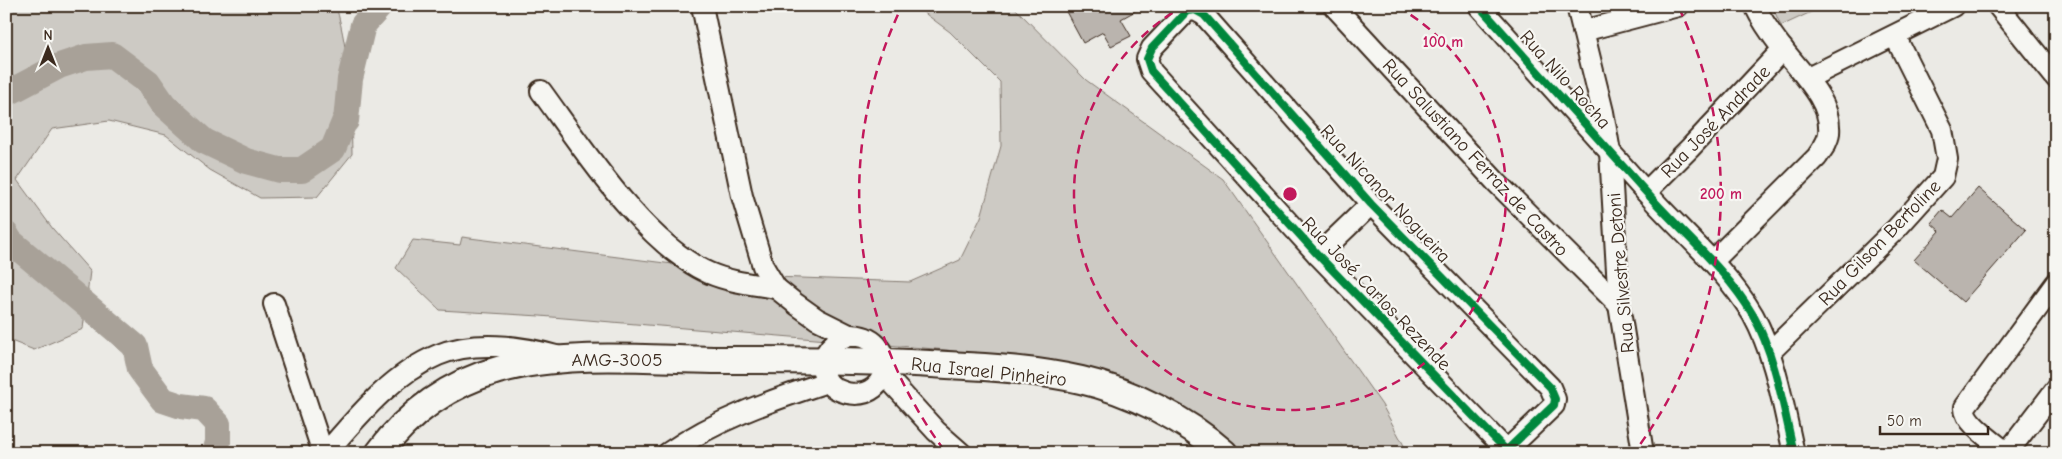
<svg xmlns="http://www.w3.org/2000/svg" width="2062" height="459" font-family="'Comic Neue',sans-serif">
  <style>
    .green { fill: #cdcac4; stroke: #847a71 }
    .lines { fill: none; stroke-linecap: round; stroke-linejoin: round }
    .river { stroke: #a8a198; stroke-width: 26 }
    .building { fill: #bab4ae; stroke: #3b2a1e }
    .minor-casing { stroke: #3b2a1e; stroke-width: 24 }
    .major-casing { stroke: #3b2a1e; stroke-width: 30 }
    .minor { stroke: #f6f6f2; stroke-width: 20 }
    .major { stroke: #f6f6f2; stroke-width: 26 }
    .cycleway-casing { stroke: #f6f6f2; stroke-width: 11 }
    .cycleway { stroke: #00873e; stroke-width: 8 }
    .ring { fill: none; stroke: #c2185b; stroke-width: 2.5; stroke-dasharray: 9 6 }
    .labels { text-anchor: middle; stroke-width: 4.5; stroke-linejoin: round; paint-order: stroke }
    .street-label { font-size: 19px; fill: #3b2a1e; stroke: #f6f6f2 }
    .centre { fill: #c2185b; stroke: #f6f6f2; stroke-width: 2.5 }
    .ring-label { font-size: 15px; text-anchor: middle; font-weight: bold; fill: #c2185b; stroke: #f6f6f2; stroke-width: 4.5; stroke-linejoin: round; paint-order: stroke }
  </style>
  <rect width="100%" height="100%" fill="#ebeae5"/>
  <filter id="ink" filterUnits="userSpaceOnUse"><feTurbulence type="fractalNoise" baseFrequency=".02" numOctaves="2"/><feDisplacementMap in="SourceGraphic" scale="10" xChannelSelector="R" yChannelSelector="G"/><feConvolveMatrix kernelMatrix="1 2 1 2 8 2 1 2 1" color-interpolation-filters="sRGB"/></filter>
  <g filter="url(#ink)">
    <g class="green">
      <path d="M6,6H336C350,56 351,103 352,154L317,197L260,198L210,170L166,135L109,121L52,129L17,180L53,229L90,271L83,329L34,350L6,339Z"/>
      <path d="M915,6H1013L1086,80L1223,179L1382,405L1408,453H1236L1133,385L947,350L540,316L440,310L396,268L413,240L460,245L462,237L774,277L910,282L960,260L981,217L1001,146L1000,82L950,32Z"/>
      <path d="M1772,6H1824L1781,26Z"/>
    </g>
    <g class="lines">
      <g class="river">
        <path d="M6,94L59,66L86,57L112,55L148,82L164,105L204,141L246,161L279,170H302L333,149L345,120L346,121L350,79L363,25L380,6"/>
        <path d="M6,234L10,241L135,346L140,369L163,400L181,406L204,409L218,424V442L215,453"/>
      </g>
    </g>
    <g class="building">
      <path d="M1063,6H1144L1121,19L1131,36L1111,46L1103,32L1083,43Z"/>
      <path d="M1978,188L2026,230L1963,302L1914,260L1940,231L1931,223L1942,210L1952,218Z"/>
    </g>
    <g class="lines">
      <defs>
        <g id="minor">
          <path d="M702,6L742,196L763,266L776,288L796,304L817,319L849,335"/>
          <path d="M1334,6L1496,182L1619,305"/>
          <path d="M1479,6C1537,71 1595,136 1654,201C1688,238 1727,271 1753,315C1776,357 1783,406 1794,453"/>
          <path d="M1577,6L1603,112L1610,152L1619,305L1643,453"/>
          <path d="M1998,6L2056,78"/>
          <path d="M1583,31L1678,6"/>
          <path d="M1808,78L1953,6"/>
          <path d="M541,91C582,147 645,245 709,273C730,282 753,284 776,288"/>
          <path d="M1646,192L1690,148L1783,49"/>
          <path d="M1318,255L1371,204"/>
          <path d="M1713,261L1817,157C1822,149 1828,143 1829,133C1832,100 1800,72 1782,48C1772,35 1762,21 1755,6"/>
          <path d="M274,304L323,453"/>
          <path d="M849,335C900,335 893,402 847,393C840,391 832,388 828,382C813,362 831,341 849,335Z"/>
          <path d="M1770,352L1897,228L1943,177L1947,159L1942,130L1895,36"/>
          <path d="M884,374L936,431L961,453"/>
          <path d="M326,453C358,416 392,374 438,355C474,340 520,346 556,356"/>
          <path d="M668,453C717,419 772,400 827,382"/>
          <path d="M1504,453L1554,405L1555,399L1550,387L1371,204L1204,15L1195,10L1187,11L1152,48L1147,59L1151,71L1318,255L1506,450"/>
          <path d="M2007,453C1995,443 1963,422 1965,407L2056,283"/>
          <path d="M2007,453L2056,389"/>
        </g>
        <path id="major" d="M379,453C408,413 450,383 498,370C566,351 644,359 713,360C791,360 869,360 947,365C992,367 1037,370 1081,380C1130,391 1186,419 1224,453"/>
      </defs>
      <use href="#minor" class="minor-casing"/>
      <use href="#major" class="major-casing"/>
      <use href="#minor" class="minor"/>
      <use href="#major" class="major"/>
      <defs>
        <g id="cycleway">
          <path d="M1479,6C1537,71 1595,136 1654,201C1688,238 1727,271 1753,315C1776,357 1783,406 1794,453"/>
          <path d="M1504,453L1554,405L1555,399L1550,387L1371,204L1204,15L1195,10L1187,11L1152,48L1147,59L1151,71L1318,255L1506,450"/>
        </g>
      </defs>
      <use href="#cycleway" class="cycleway-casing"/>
      <use href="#cycleway" class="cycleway"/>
    </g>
  </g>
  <g class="ring">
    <path d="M1398 7A216 216 0 1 1 1182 7"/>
    <path d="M944 450A431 431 0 0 1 901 8M1679 8A431 431 0 0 1 1636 450"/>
  </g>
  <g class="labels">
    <g class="street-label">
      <text transform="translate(1566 79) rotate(48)" y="7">Rua Nilo Rocha</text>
      <text transform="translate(1715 121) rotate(-46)" y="7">Rua José Andrade</text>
      <text transform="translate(1476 157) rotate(47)" y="7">Rua Salustiano Ferraz de Castro</text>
      <text transform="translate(1386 193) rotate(47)" y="7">Rua Nicanor Nogueira</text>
      <text transform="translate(1879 242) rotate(-46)" y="7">Rua Gilson Bertoline</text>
      <text transform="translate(1620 273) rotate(-95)" y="7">Rua Silvestre Detoni</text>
      <text transform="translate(1377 293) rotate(46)" y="7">Rua José Carlos Rezende</text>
      <text x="617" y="366">AMG-3005</text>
      <text transform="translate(989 371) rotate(6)" y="7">Rua Israel Pinheiro</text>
    </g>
  </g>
  <circle cx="1290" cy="194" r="8" class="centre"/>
  <g class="ring-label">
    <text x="1443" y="47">100 m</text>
    <text x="1721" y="199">200 m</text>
  </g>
  <rect width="2062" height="459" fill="none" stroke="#f6f6f2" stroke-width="25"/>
  <rect x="12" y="12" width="2037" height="434" fill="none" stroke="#3b2a1e" stroke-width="2" filter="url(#ink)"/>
  <g transform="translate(48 48)" stroke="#f6f6f2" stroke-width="4" paint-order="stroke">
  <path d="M0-4L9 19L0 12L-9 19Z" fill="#3b2a1e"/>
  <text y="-8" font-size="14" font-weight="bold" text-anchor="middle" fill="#3b2a1e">N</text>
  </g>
  <path d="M1880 426v8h108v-8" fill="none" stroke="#3b2a1e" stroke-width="2.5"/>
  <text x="1887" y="426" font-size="15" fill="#3b2a1e" stroke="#f6f6f2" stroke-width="4" paint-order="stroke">50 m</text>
</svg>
